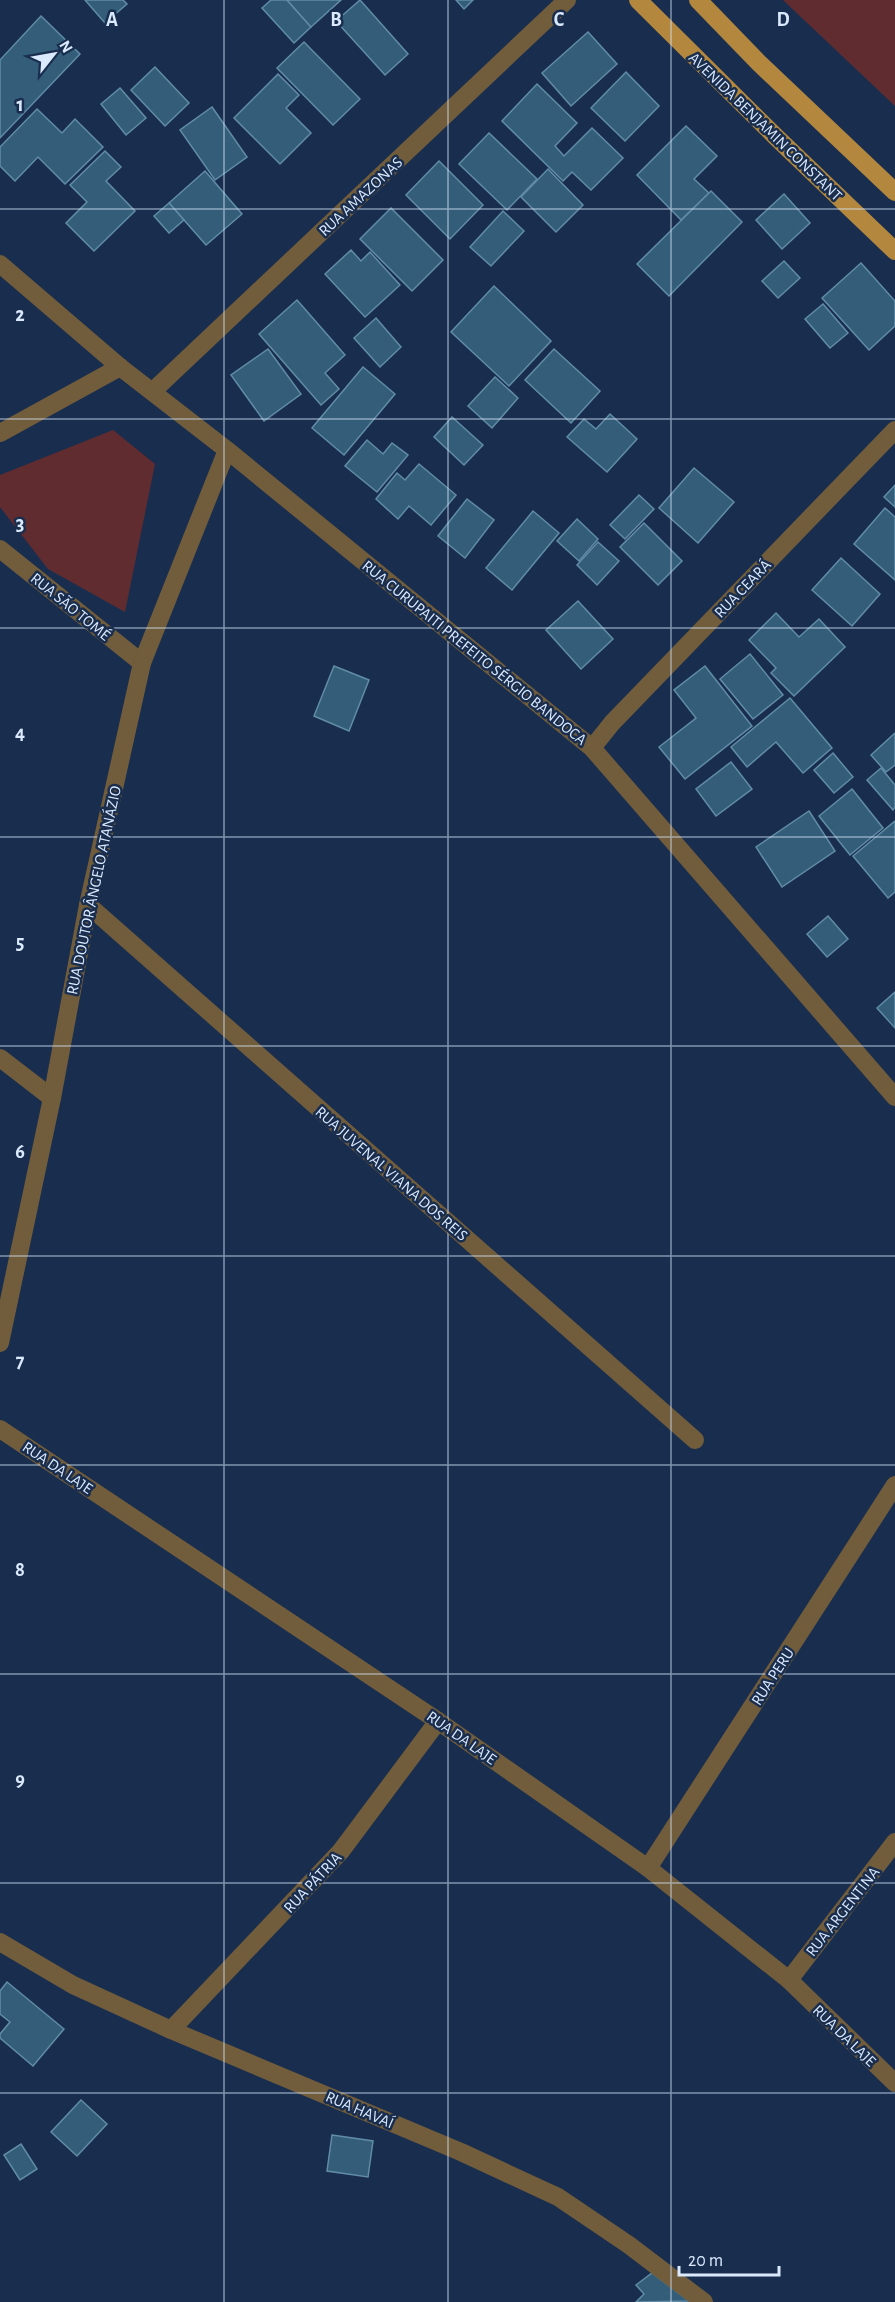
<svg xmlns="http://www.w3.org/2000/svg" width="895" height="2302" font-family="'Alegreya Sans',sans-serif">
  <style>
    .green { fill: #612c2f }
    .building { fill: #335d78; stroke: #618ca8; stroke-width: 1.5 }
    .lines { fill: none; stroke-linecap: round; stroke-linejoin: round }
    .minor { stroke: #715c3b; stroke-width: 18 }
    .major { stroke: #b3873e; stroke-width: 18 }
    .grid { fill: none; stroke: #dbe9fd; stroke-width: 1.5; stroke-opacity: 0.55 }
    .labels { text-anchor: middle; stroke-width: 5; stroke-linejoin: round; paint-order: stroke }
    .street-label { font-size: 16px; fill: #dbe9fd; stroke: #192e4e }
    .grid-label { font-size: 20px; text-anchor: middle; font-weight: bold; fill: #dbe9fd; stroke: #192e4e; stroke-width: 5; stroke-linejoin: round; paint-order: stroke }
  </style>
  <rect width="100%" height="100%" fill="#192e4e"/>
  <g class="green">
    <path d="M783,0H895V106Z"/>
    <path d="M113,430L155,464L125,612L48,569L0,507V475Z"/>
  </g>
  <g class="building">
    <path d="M85,0H123L127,4L105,23Z"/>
    <path d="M271,0H287L311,27L294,43L262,8Z"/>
    <path d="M287,0H341L311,27Z"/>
    <path d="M360,0L408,54L385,75L336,21Z"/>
    <path d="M456,0H473L464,9Z"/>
    <path d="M41,16L80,54L0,138V60Z"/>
    <path d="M588,32L617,64L571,106L542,73Z"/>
    <path d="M304,42L360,99L333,125L277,68Z"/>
    <path d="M155,67L189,103L165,126L131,90Z"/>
    <path d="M626,72L659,106L625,141L591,108Z"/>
    <path d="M278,74L299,95L286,108L311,133L280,164L234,118Z"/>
    <path d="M537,84L577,123L555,146L564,156L592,128L623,158L591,190L572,172L563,181L502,121Z"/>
    <path d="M120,88L146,118L126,135L101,104Z"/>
    <path d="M212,107L247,157L215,180L180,130Z"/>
    <path d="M37,109L62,133L75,119L103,147L65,184L38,157L15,181L0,166V147Z"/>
    <path d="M686,126L717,156L694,179L709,193L681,220L637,175Z"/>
    <path d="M489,133L537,179L507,210L459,164Z"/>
    <path d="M105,151L121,167L106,181L135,211L94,251L66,223L87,202L70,185Z"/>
    <path d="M439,161L483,205L450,239L406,195Z"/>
    <path d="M548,169L583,205L556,232L521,197Z"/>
    <path d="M205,171L242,214L206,245L169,203Z"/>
    <path d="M711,191L742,222L669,296L637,264Z"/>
    <path d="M784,194L810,223L782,249L756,220Z"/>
    <path d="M169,203L184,220L169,233L154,216Z"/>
    <path d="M391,208L443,260L412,291L360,239Z"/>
    <path d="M503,211L524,231L491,266L470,247Z"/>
    <path d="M351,250L361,261L370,252L400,285L365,317L325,274Z"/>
    <path d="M784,261L800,278L778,298L762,281Z"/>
    <path d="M861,263L895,301V326L869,350L822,298Z"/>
    <path d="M494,286L551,341L509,386L451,332Z"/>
    <path d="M297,300L345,355L325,373L339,389L321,405L259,334Z"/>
    <path d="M823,304L848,333L830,348L805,319Z"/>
    <path d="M376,318L401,347L380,367L354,338Z"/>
    <path d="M268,349L301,394L264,421L231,375Z"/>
    <path d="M554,349L600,391L571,423L525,380Z"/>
    <path d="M363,367L395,394L344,455L312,428Z"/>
    <path d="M495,377L518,398L492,428L468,406Z"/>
    <path d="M610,414L637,439L607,472L567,437L584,419L596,429Z"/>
    <path d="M452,417L483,445L464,465L434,437Z"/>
    <path d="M367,440L383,454L392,443L408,455L377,492L345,466Z"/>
    <path d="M419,464L456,495L431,525L409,506L398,519L376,499L397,473L405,480Z"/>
    <path d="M694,468L734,502L698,543L659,508Z"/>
    <path d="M895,485V507L884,497Z"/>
    <path d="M639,495L654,509L625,539L610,525Z"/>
    <path d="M467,499L494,520L465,558L438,536Z"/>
    <path d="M885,508L895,517V580L854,544Z"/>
    <path d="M533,511L559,533L512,590L486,568Z"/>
    <path d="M577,519L598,539L579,561L557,541Z"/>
    <path d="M644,523L682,561L658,585L620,547Z"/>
    <path d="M598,542L619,561L597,585L577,565Z"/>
    <path d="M841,558L880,594L852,626L812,590Z"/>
    <path d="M578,601L613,639L581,669L546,630Z"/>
    <path d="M776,613L799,637L819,619L845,647L794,696L771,673L776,668L749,640Z"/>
    <path d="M750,654L783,695L753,719L720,679Z"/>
    <path d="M334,666L369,680L349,731L314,716Z"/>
    <path d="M705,666L752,726L685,779L659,747L696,718L674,690Z"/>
    <path d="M790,698L832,748L803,773L776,742L747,767L731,747Z"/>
    <path d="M895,733V765L886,772L871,755Z"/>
    <path d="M833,753L853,777L834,793L814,770Z"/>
    <path d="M731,762L752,789L716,816L696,789Z"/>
    <path d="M881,768L895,785V807L893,810L867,780Z"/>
    <path d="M852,789L883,828L850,855L819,816Z"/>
    <path d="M809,811L835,851L782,887L756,847Z"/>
    <path d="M895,821V892L888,898L853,856Z"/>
    <path d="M828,916L848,939L827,957L807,934Z"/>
    <path d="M895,992V1028L877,1008Z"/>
    <path d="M7,1982L64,2029L33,2066L0,2038V2034L10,2022L0,2014V1991Z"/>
    <path d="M81,2100L107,2124L77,2156L51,2132Z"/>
    <path d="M332,2135L373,2141L368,2177L327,2171Z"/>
    <path d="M21,2144L37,2169L20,2180L4,2155Z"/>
    <path d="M652,2273L689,2301L636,2302L644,2294L636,2285Z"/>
  </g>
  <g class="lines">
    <g class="minor">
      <path d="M0,264L120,367L227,450L592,748L895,1097"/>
      <path d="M153,391L567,0"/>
      <path d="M0,433L120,367"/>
      <path d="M0,549L142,663"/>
      <path d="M592,748L612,723L895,430"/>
      <path d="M88,905L695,1440"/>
      <path d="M0,1058L52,1098"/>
      <path d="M0,1343L52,1098L88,905L142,663L227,450"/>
      <path d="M0,1429L438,1721L648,1868L789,1980L895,2083"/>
      <path d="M648,1868L895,1485"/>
      <path d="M0,1942L73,1985L171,2030L461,2152L558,2197L629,2245L704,2302"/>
      <path d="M789,1980L895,1842"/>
      <path d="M171,2030L341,1851L438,1721"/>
    </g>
    <g class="major">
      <path d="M638,0L775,136L895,251"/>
      <path d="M698,0L759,63L895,192"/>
    </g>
  </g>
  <path class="grid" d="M224,0V2302M448,0V2302M671,0V2302M0,209H895M0,419H895M0,628H895M0,837H895M0,1046H895M0,1256H895M0,1465H895M0,1674H895M0,1883H895M0,2093H895"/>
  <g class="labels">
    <g class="street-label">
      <text transform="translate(766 126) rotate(44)" y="6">AVENIDA BENJAMIN CONSTANT</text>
      <text transform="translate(360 196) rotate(-43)" y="6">RUA AMAZONAS</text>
      <text transform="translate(742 588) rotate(-46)" y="6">RUA CEARÁ</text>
      <text transform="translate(71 606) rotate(39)" y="6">RUA SÃO TOMÉ</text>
      <text transform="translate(475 652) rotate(39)" y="6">RUA CURUPAITI PREFEITO SÉRGIO BANDOCA</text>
      <text transform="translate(93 890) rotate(-78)" y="6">RUA DOUTOR ÂNGELO ATANÁZIO</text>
      <text transform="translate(392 1173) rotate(41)" y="6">RUA JUVENAL VIANA DOS REIS</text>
      <text transform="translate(58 1467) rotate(34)" y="6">RUA DA LAJE</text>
      <text transform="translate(772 1676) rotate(-57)" y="6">RUA PERU</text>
      <text transform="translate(462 1737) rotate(35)" y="6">RUA DA LAJE</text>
      <text transform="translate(312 1882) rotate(-47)" y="6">RUA PÁTRIA</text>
      <text transform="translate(842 1911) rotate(-52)" y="6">RUA ARGENTINA</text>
      <text transform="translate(845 2035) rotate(44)" y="6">RUA DA LAJE</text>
      <text transform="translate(360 2109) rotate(23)" y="6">RUA HAVAÍ</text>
    </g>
  </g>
  <g class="grid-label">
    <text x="112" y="26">A</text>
    <text x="336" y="26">B</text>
    <text x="559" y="26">C</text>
    <text x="783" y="26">D</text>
    <text x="20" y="111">1</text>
    <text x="20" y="321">2</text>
    <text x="20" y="530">3</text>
    <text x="20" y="739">4</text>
    <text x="20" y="949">5</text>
    <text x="20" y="1158">6</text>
    <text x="20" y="1367">7</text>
    <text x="20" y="1576">8</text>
    <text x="20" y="1786">9</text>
  </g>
  <g transform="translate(54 54) rotate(59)" stroke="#192e4e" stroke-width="4.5" paint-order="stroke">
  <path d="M0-4.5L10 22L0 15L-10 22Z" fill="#dbe9fd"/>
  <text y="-9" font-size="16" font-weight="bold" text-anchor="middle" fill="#dbe9fd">N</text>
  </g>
  <path d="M679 2266v9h100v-9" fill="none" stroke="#dbe9fd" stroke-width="3"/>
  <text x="688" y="2266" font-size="18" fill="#dbe9fd" stroke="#192e4e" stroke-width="4.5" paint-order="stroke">20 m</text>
</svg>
